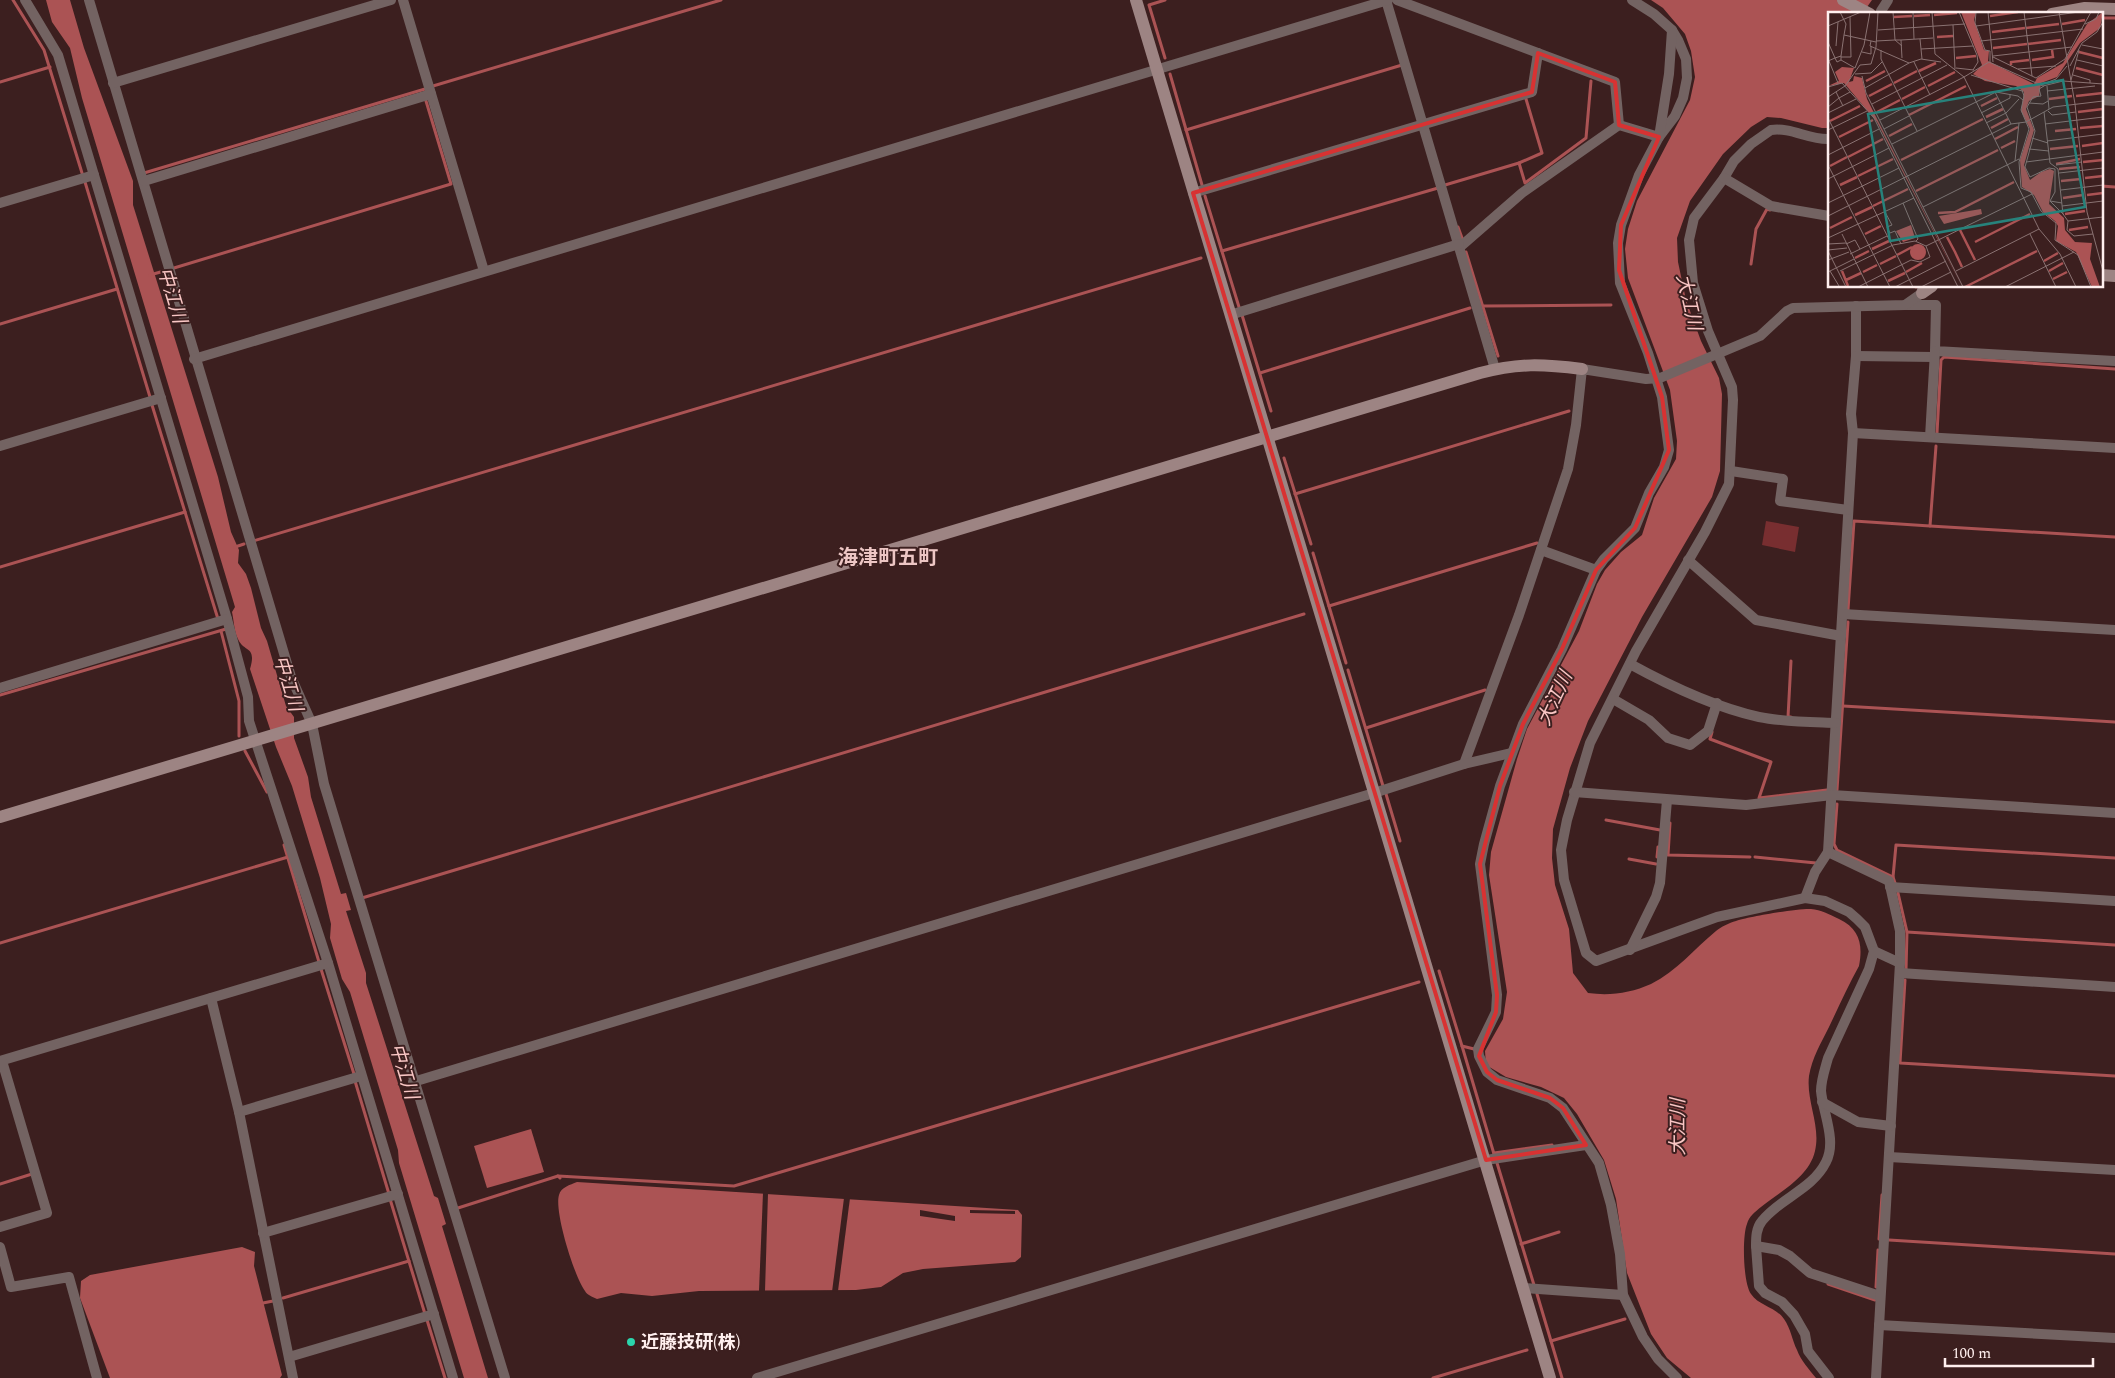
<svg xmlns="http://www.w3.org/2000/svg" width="2115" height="1378" font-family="Spectral,'Noto Sans JP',serif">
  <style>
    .green { fill: #782e30 }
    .water { fill: #ab5354 }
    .pier { fill: #3c1f1f }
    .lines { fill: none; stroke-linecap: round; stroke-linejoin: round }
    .stream { stroke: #ab5354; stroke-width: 3 }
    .street { stroke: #736362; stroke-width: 10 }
    .secondary { stroke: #9d8483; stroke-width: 12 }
    .marked { fill: none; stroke: #d83232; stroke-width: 4; stroke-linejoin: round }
    .poi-dot { fill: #2bd5ac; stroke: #3c1f1f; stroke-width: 2 }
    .labels { text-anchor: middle; stroke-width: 4; stroke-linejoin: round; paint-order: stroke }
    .poi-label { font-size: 18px; font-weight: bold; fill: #ffefee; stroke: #3c1f1f; text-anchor: start }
    .water-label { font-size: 19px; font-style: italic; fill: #fac7c5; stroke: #3c1f1f }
    .quarter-label { font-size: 20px; font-weight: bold; fill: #edc6c4; stroke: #3c1f1f }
    .inset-river { fill: none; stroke: #ab5354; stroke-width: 2.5 }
    .inset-road { fill: none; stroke: #8a7272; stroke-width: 1 }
    .view { fill: #27827b; fill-opacity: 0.15; stroke: #27827b; stroke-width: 2.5 }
    .inset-edge { fill: none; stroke: #ffefee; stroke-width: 2.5 }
  </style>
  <rect width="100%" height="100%" fill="#3c1f1f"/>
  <path class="green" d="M1766,521L1799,527L1795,552L1762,545Z"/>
  <g class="water">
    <path d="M46,0H70L84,48L133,181V205L218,477L231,532L239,550L238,563L246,574L251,588L261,628L267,641L286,706L294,717V738L308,777L311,797L341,894L346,893L351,910L346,911L366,973V983L434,1196L438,1198L446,1224L442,1226L488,1378H464L399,1163L398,1150L350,992L342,979L330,938L331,924L320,878L292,786L276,747L250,669C257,645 244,653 238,639C234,631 234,621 232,612L235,607L82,98L70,48L52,22Z"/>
    <path d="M1651,0H1872L1862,14H1829V128H1822L1781,118L1767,117L1751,127L1723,154L1690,201L1677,238L1678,262L1686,300L1701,341L1719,378L1722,394L1720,471L1712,497L1642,617L1588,721L1570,768L1553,829L1552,858L1555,885L1569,929L1573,973L1588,993C1610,996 1631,993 1651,984C1677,971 1694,949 1716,931C1721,927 1729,923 1736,921C1747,917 1799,908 1811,909C1821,910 1829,914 1839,919C1860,929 1863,945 1859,966C1848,986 1839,1006 1829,1027C1821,1043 1812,1058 1809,1076C1806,1101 1821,1126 1815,1151C1809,1177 1781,1191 1761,1207C1755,1212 1749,1216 1747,1224C1742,1236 1743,1283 1751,1294C1759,1306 1776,1307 1784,1319C1791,1329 1792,1340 1797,1350C1801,1361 1809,1369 1816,1378H1691L1667,1358L1651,1334L1627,1273L1616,1199L1604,1160L1577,1114L1564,1098L1541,1087L1506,1077L1486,1065L1485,1051L1503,1019L1507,992L1489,875L1491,852L1517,759L1527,729L1579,631L1597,584L1605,570L1621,552L1642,535L1654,498L1676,459L1677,441L1670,390L1628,278L1625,249L1628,229L1637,201L1690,100L1695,77L1691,51L1685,34L1663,8Z"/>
    <path d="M531,1129L544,1172L487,1188L474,1146Z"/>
    <path d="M577,1182L1018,1210L1022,1215L1021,1257L1015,1262L923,1269L903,1273L881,1287L856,1290L699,1291L652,1296L621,1293L597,1299C593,1297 587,1295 585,1291C574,1276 554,1211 559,1195C561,1187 570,1185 577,1182Z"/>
    <path d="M242,1247L255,1252L254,1266L282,1375L280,1378H110L80,1298L81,1281L90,1275Z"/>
  </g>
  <g class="pier">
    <path d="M763,1193H768L765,1291H759Z"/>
    <path d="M844,1198H850L838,1291L832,1292Z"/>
    <path d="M920,1210L955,1216V1221L920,1216Z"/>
    <path d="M970,1210L1015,1211V1214L970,1213Z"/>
  </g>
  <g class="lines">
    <g class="stream">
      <path d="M13,0L44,50L82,173"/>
      <path d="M2101,18H2115"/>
      <path d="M1165,58L1149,5L1165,0"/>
      <path d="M1170,74L1202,185"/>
      <path d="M0,82L50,67"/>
      <path d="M433,86L721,0"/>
      <path d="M1186,130L1402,65"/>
      <path d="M1519,163L1525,183L1586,138L1591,81"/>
      <path d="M144,173L425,89"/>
      <path d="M85,182L150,397"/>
      <path d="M1445,185L1519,163L1542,153L1526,99"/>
      <path d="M2101,186L2115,187"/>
      <path d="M1205,196L1239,307"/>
      <path d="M1458,227L1462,238"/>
      <path d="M1222,251L1438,188"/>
      <path d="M1466,252L1498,356"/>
      <path d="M1751,264L1756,229L1767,209L1770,210"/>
      <path d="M174,268L451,184L426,101"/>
      <path d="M150,275L164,271"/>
      <path d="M1916,287V286"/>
      <path d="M1483,306L1611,305"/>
      <path d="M1242,315L1271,411"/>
      <path d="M0,324L117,289"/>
      <path d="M1260,373L1470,308"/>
      <path d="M152,405L218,619"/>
      <path d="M1937,433L1941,360L1944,357L2115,369"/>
      <path d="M1284,458L1311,544"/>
      <path d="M1295,494L1569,411"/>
      <path d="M1930,526L2115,537"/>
      <path d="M253,541L1201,258"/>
      <path d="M235,547L244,544"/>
      <path d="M1313,553L1346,663"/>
      <path d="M0,567L185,512"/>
      <path d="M1329,606L1537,543"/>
      <path d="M1848,610L1854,521L1930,526L1936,446"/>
      <path d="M221,631L239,701V736"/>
      <path d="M1791,661L1788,717H1791"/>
      <path d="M1348,670L1383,786"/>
      <path d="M0,695L226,629"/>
      <path d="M1843,706L2115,722"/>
      <path d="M1366,728L1485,690"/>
      <path d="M1712,732L1710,739L1771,762L1759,798L1827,790"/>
      <path d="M245,751L267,792"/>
      <path d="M1837,790L1848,622"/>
      <path d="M1386,794L1400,841"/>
      <path d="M1837,804L1834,844L1837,850L1893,877L1895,883"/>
      <path d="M1606,820L1660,830"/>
      <path d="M1670,823L1668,855L1750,857"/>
      <path d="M284,845L319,962"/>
      <path d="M1657,857L1658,847"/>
      <path d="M1755,857L1816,863"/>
      <path d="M1629,859L1656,864"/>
      <path d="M1893,877L1896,845L2115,858"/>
      <path d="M1898,893L1907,932L1906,970"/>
      <path d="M362,898L1304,614"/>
      <path d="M1907,932L2115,945"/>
      <path d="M0,943L288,857"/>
      <path d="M321,969L354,1074"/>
      <path d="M1439,971L1462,1046L1474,1049"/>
      <path d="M1905,980L1900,1063L2115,1076"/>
      <path d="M1462,1046L1494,1154"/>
      <path d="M355,1081L389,1194"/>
      <path d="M1494,1153L1552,1145"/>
      <path d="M1497,1163L1534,1285"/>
      <path d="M558,1176L734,1186L1419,982"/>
      <path d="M0,1184L32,1174"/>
      <path d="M390,1199L425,1314"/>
      <path d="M458,1208L558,1176L560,1178"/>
      <path d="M1879,1239L1882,1195"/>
      <path d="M1889,1240L2115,1254"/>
      <path d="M1521,1244L1559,1232"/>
      <path d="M1828,1284L1875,1300"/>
      <path d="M1876,1287L1878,1250"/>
      <path d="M1537,1294L1562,1378"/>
      <path d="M283,1298L409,1261"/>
      <path d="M263,1303L273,1301"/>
      <path d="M427,1320L445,1378"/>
      <path d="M1551,1341L1625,1319"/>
      <path d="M1433,1378L1527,1350"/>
    </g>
    <g class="street">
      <path d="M25,0L58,55L227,619L248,697L249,721L328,963L453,1378"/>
      <path d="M89,0C156,226 223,452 291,677L312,724L324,784L505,1378"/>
      <path d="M403,0L484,271"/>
      <path d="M1386,0L1495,369"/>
      <path d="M1397,0L1615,82L1619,125"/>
      <path d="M1881,11L1888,0"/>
      <path d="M1672,30L1678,40L1686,59L1687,78L1683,98L1675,116L1659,137L1639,175L1621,225L1618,243L1620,283L1648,353L1662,397L1669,450L1664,467L1649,493L1635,528L1604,559L1596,570L1562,649L1523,724L1500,786L1484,844L1480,864L1497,995L1496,1012L1478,1049L1479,1056L1487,1072L1497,1080L1550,1098L1563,1108L1599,1163L1611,1205L1620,1254L1623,1295L1643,1337L1658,1359L1677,1378"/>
      <path d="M113,83L391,0"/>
      <path d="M2101,100L2115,101"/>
      <path d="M1619,125L1659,137L1669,74L1672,30L1654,14L1632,0"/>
      <path d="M1829,139C1809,140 1791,127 1771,130L1751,144L1734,161L1724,178L1694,218L1689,240L1693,283L1708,331L1732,387L1733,400L1729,484L1705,532L1636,651L1590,743L1567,820L1561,850L1564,880L1586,953L1596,961L1717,917L1805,898L1825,901L1849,912L1857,919L1865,927L1874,951L1869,969L1828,1058C1825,1069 1821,1080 1821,1091C1823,1113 1837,1141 1826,1162C1812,1190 1780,1198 1762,1221C1756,1228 1756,1238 1756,1246L1779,1250L1790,1256L1810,1273L1880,1296"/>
      <path d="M1724,178L1771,206L1829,216"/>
      <path d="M144,181L431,94"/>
      <path d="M1193,193L1532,92L1538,53"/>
      <path d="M0,203L94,175"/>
      <path d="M1460,247L1522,193L1619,125"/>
      <path d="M1905,305H1936L1935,351L2115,361"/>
      <path d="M1856,306V356L1851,414L1853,433L1828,852L1889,881L1900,931V963L1876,1378"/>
      <path d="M1230,315L1459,244"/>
      <path d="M1856,356L1934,357"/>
      <path d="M194,359L1388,0"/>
      <path d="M1853,433L2115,448"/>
      <path d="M1930,437L1935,351"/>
      <path d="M0,446L161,398"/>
      <path d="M1731,471L1783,479L1780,501L1848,510"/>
      <path d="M1541,550L1596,570"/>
      <path d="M1688,560L1756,620L1841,636"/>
      <path d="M1843,614L2115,630"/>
      <path d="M1630,664C1670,686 1714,707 1759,717C1784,722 1810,722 1836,723"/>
      <path d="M0,688L227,619"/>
      <path d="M1613,699L1649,720L1668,738L1690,745L1708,731L1717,703"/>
      <path d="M1464,764L1519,615L1568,469L1576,425L1582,369L1646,379L1660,378L1760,336L1787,311L1793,308L1905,305L1922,293V286"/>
      <path d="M1574,792L1746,805L1832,795L2115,813"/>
      <path d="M1890,887L2115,901"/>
      <path d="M1805,898L1815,872L1828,852"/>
      <path d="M1630,950L1656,897L1660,883L1667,800"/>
      <path d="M1874,951L1900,963"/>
      <path d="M1900,973L2115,987"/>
      <path d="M211,998L239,1112L293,1378"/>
      <path d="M0,1061L328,963"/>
      <path d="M413,1082L1374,793L1464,764L1511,753"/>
      <path d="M1822,1102L1858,1122L1891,1126"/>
      <path d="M239,1112L361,1076"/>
      <path d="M1889,1157L2115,1170"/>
      <path d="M0,1227L47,1213L2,1061"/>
      <path d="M263,1233L398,1194"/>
      <path d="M1756,1246L1759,1286L1765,1293L1782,1302L1794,1315L1805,1334L1808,1351L1829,1378"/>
      <path d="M0,1247L11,1287L69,1277L97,1378"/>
      <path d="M1524,1288L1623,1295"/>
      <path d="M1879,1325L2115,1338"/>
      <path d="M289,1357L434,1314"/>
      <path d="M757,1378L1486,1160L1586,1145"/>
    </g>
    <g class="secondary">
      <path d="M1136,0L1550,1378"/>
      <path d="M1843,0L1870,14"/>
      <path d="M2052,14L2085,8L2115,9"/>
      <path d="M2101,275L2115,276"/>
      <path d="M1922,293L1932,286"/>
      <path d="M0,817L1480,373C1519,363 1542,364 1582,369"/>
    </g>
  </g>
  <path class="marked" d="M1538,53L1615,82L1619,125L1659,137L1621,225L1619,270L1662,397L1669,450L1635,528L1596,570L1562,649L1523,724L1500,786L1480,864L1497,995L1496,1012L1479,1056L1487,1072L1497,1080L1550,1098L1563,1108L1586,1145L1486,1160L1193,193L1532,92Z"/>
  <circle class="poi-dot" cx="631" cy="1342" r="5"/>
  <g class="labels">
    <g class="poi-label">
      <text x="641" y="1348">近藤技研(株)</text>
    </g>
    <g class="water-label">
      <text transform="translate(173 295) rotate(73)" y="7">中江川</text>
      <text transform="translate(1690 302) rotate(77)" y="7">大江川</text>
      <text transform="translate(289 683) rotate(73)" y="7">中江川</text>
      <text transform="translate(1554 698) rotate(-65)" y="7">大江川</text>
      <text transform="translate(405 1071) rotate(73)" y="7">中江川</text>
      <text transform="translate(1677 1127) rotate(-90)" y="7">大江川</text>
    </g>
    <g class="quarter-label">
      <text x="888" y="564">海津町五町</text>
    </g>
  </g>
  <g transform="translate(1828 12)">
    <rect width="275" height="275" fill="#3c1f1f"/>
    <path d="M133,0H148L146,8L156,38L161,39L160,49L206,72L209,66L235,51L259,12L275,0L272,16L252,31L229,65L213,71L211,84L201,89L198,97L206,118L196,153L202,168L213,160L222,157L226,159L221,192L236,206L237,218L247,230L264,231L262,247L272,275H264L248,240L228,229L230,214L227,209L215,200L206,183L194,175L192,148L202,117L193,99L196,80L188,74L157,69L145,62L154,53ZM14,55L26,56L21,70L25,69L26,64L34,66L39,87L134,275L49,110L16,71L0,74L11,69L7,60ZM153,197L154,202L116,212L111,204ZM83,213L87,226L75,230L68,219ZM82 240a8 8 0 1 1 16 0a8 8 0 1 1-16 0Z" fill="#ab5354"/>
    <path class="inset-river" d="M106,3L129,1M86,4L102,3M162,4L190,0M66,5L84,4M234,12L257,8M198,16L231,12M164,20L197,16M109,25L125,24M200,32L233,28M165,36L199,32M251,40L275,46M128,46L148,44M204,48L225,45L224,38M183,53V50L201,48M248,56L275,63M91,59L108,51M38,69L57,59M66,71L89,59M100,74L127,60M41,84L64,72M248,84L275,81M74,87L97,75M221,87L244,84M153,94L169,86M49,100L72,88M250,100L275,97M81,103L138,74M158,105L175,97M2,109L32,94M163,116L180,107M252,116L275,114M227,119L248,117M61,124L84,112M11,125L45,108M167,127L190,115M254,134L275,131M173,136L187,129M222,137L250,134M20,145L55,127M73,148L155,107M255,150L275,148M228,152L252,147M2,154L19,145M231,157L252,155M30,164L65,147M257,166L275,164M233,169L253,167M12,173L29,165M88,179L170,138M259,183L275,181M235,186L255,183M45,194L80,177M110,201L127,200L186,170M237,202L257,199M27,203L44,195M2,216L24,205M132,218L147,248M241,218L260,215M37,222L53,214M119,225L127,240M147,230L202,202M44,237L61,229M127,240L134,255M69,243L84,235M27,246L41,239M216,249L230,241M52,252L68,244M14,259L20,274M221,259L235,251M35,260L49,253M78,260L94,251M225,267L239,260M18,268L33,261M60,269L77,261M137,275L209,239"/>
    <path class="inset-road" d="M12,0L18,12L16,23M65,0L67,28H73M85,0L86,27M104,0L107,42L136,65L161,50L215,74L235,69L275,72M131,0L149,43L150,50L145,58M148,0L147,11L157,38L162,39V50M160,0L165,50M196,0L204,64M231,0L247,92L259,200L275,259M257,12L268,7L271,0M125,13L127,57M0,14L33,0M148,14L251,0M50,18L137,12M92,27L94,47M43,29L42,34L81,51M48,29L67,28L74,34M153,29L255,17M0,30L7,46L9,50L13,48V44L7,46L0,49M254,33L275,37M8,34L10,10M93,37L145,34M53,38V47L89,119M34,40L43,42V34M13,44L16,23L48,30M165,44L244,35M13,45H23L22,5M165,45L208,66L237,47L263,0M74,46L73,28L105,26M13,48L27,56M249,48L275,54M1,49L10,71M86,50L102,83M242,54L254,31L269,20L275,10M27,56L36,33L42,0M128,56L146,58M190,57L228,54M27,62L43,61L54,50M143,63L194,79M245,63L262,68V71M34,64L38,81L135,275M243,68L251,38M213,73L228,67L239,54M216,74L211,77L213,84L205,85L199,95L207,119L197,155L202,165L221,156L227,157V180L222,189L234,191M219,74L221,97M0,75L14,71L46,106L130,275M37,76L81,51L93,47L113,50M194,78L196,84L193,98L201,117L191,150L193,176L203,180L213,199L228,211L227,228L250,243L263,275M219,79L267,74M167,80L183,112M0,85L17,74L32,53L43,52L48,35L50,0M201,91L215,92L220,89M44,92L119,53M15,94L11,86L22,80M0,95L11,86L8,80M220,99L224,103L248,100M216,100L222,151L230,157L235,202L240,209L275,205M0,101L28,87M153,101L182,86V82M178,101L191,87M0,106L85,275M52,108L136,65L211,217L232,242L248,275M158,111L178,101M217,112L275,105M56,117L81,104M0,118L39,99M204,126L220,131M219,129L275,122M64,132L168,80L190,84L195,88M201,137L221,139M0,143L51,117M187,149L191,111M198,150L275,140M0,153L62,275M228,153L254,150M231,161L275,156M0,167L61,136M233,178L275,173M222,189L236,203M0,191L71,156M75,191L90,227L88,229M234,194L275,189M95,195L191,147M57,200L64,213L59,215L62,221L67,219L73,232M0,204L183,112L198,110L225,95L275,89M240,209L239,218L246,224L265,222M14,222L40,275M202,222L228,275M0,226L86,186M0,232L18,231M18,232L27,228L32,237M0,238L19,236M0,239L18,275M22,242L59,224M0,248L21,240M2,259L11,274M12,259L65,233L87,229L98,234L204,182M128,259L211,217M0,260L26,247M30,275L83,248L92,250L102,245L98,234M67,275L118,249M93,275L123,260M177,275L246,240"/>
    <path class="view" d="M235,68L257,195L62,229L40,102Z"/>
    <rect width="275" height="275" class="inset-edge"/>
  </g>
  <path d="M1945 1358v8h148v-8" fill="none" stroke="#ffefee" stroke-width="2.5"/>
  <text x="1952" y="1358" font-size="15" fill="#ffefee" stroke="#3c1f1f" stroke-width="4" paint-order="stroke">100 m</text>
</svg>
